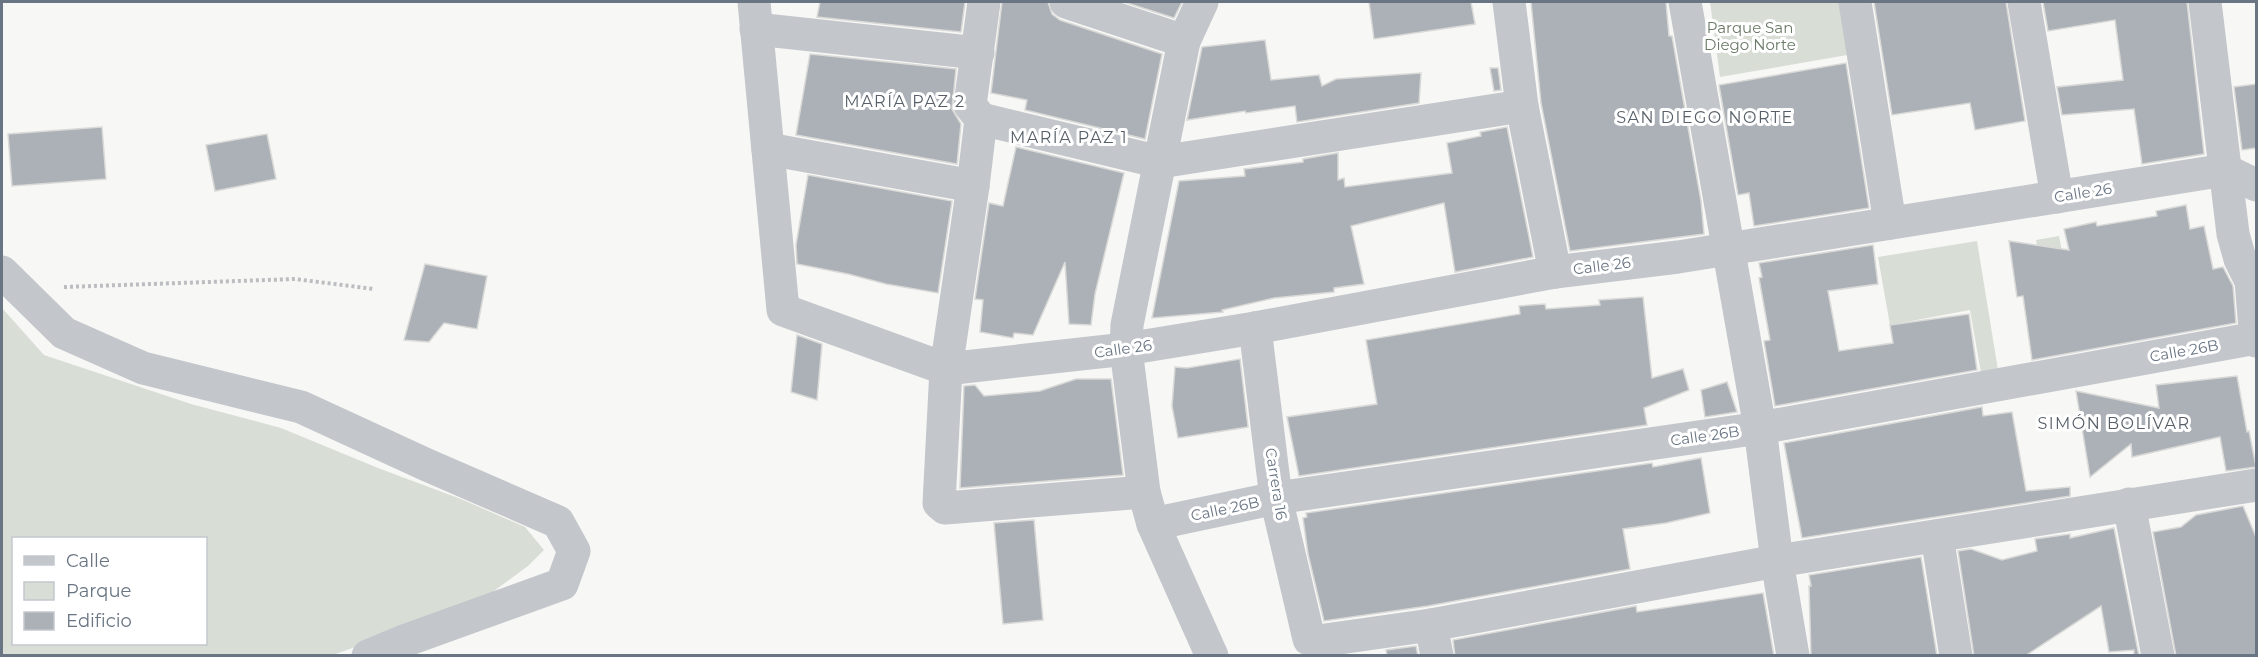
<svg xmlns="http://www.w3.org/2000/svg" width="2258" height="657" font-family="Montserrat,sans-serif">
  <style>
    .green { fill: #d8ded6; fill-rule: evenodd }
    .building { fill: #abb1b7; stroke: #d9d9d7; stroke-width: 1.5 }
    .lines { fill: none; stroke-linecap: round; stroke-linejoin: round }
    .path { stroke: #bbbdc0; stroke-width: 4; stroke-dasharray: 3 3; stroke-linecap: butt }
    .street { stroke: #c3c6ca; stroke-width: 33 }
    .labels { text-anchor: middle; stroke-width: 6; stroke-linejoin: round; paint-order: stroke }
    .park-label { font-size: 15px; fill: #6a7a67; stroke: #fff }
    .street-label { font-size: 15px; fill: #697583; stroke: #fff }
    .neighbourhood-label { font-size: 16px; letter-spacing: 1.5px; fill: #565f68; stroke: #fff }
  </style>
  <rect width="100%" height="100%" fill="#f7f7f5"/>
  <g class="green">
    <path d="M1710,2H1851L1859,53L1720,77Z"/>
    <path d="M2059,236L2070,293L2048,297L2036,240Z"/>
    <path d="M1977,241L1998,370L1981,373L1970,310L1890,325L1878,257Z"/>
    <path d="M2,308L44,355L191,404L281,428L378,468L461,499L525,527L544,550L528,566L479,602L333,655H2ZM14,538H206V644H14Z"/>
  </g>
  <g class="building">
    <path d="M820,2H965L961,32L817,17Z"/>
    <path d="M1002,2H1048L1052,14L1060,20L1162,54L1145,139L1025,110L1027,100L991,93Z"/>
    <path d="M1124,2H1182L1174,18Z"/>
    <path d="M1369,2H1471L1475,24L1374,39Z"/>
    <path d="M1531,2H1666L1669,36H1672L1701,201L1704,234L1570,251L1541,103Z"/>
    <path d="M1874,2H2006L2025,121L1975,130L1970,103L1892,115Z"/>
    <path d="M2043,2H2187L2204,154L2142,164L2134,109L2062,115L2057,87L2123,80L2115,20L2048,31Z"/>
    <path d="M1265,40L1271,80L1319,75L1322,86L1336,79L1421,73L1419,103L1297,122L1295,106L1246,113L1245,111L1187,120L1202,47Z"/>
    <path d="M810,54L956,69L952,109L961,124L957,164L796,135Z"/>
    <path d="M1846,63L1869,208L1754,226L1749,193L1738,195L1719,85Z"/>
    <path d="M1490,68H1498L1501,90L1494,91Z"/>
    <path d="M2256,84V148L2242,150L2234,87Z"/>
    <path d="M102,127L106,179L12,186L8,134Z"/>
    <path d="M1507,127L1533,257L1455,272L1444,203L1351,226L1364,284L1334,288V292L1274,298L1222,310L1223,312L1152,318L1179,181L1245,176L1244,169L1303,162V159L1338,153V180L1344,178L1345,187L1452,173L1447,143L1481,136L1480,132Z"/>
    <path d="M267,134L276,179L215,191L206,145Z"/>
    <path d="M1016,147L1124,173L1095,294L1091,325L1069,324L1065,262L1033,335L1014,333L1013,338L980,332L983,300L975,299L989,203L1003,206Z"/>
    <path d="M808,175L952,201L938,293L886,284L848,274L797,264L796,245Z"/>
    <path d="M2186,205L2190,229L2204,226L2213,269L2223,267L2233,286L2236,323L2032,360L2023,296L2017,297L2009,241L2069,250L2064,229L2096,222L2097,226L2157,216L2156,211Z"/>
    <path d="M1873,245L1878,284L1828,291L1839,351L1893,343L1890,325L1969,314L1977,370L1775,406L1764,341L1770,340L1759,278L1762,277L1759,263Z"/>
    <path d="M425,264L487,276L477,329L444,323L429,342L404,340Z"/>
    <path d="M1643,297L1652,378L1683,369L1689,390L1644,408L1647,425L1299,476L1287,417L1377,404L1366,340L1520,314L1519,306L1545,304L1546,309L1600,305L1599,300Z"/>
    <path d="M797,335L822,344L817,400L791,392Z"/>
    <path d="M1240,359L1248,427L1178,438L1172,406L1175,367L1187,368Z"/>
    <path d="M2237,376L2247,432L2249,431L2256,467L2226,471L2220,437L2132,457L2131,444L2090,477L2076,391L2159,408L2156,385Z"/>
    <path d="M1076,379H1111L1123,475L960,488L964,386L975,385L984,396L1040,391Z"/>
    <path d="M1727,382L1737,412L1705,417L1701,390Z"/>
    <path d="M1982,407L1983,416L2012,412L2026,491L2070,487V496L1802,538L1784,443Z"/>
    <path d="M1701,458L1710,513L1666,523L1623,529L1630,569L1428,606L1324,621L1308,554L1303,518L1307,517L1306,513L1652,463L1653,467Z"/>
    <path d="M2243,506L2256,537V656H2176L2153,532L2181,527L2196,515Z"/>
    <path d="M1034,520L1043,620L1003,624L994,523Z"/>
    <path d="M2114,528L2139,656H2134V650L2109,652L2101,606L2025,656H1974L1958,551L1971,549L2002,560L2037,551L2035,539L2070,534V538Z"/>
    <path d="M1921,557L1937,656H1811L1809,586H1811L1809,575Z"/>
    <path d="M1763,593L1774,656H1455L1453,640L1636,606L1637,612Z"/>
    <path d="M1416,646L1418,656H1387L1386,650Z"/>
  </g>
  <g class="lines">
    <path class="path" d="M64,287L295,279L374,289"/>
    <g class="street">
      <path d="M754,2L783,310L946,369L1126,349L1255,328L1555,272L1678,257L2225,170L2256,185"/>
      <path d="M984,2L970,105L981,119L973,186L946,369L939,503L945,508L1144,492"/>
      <path d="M1066,2L1184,41"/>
      <path d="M1202,2L1184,41L1127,325L1126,349L1144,492L1153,524L1212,656"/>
      <path d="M1509,2L1522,106L1555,272"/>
      <path d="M1685,2L1760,428L1777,561L1793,656"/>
      <path d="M1855,2L1890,223"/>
      <path d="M2024,2L2057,197"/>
      <path d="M2205,2L2233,234L2240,259L2251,281L2256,341"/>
      <path d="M756,29L978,53"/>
      <path d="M981,119L1160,162L1522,106"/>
      <path d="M768,149L973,186"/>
      <path d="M2,272L64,333L143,368L301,407L427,465L558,522L574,551L562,584L404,641L368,656"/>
      <path d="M1255,328L1276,498L1309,639L1318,641L1431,625L1777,561L2256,485"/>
      <path d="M2129,504L2158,656"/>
      <path d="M1153,524L1276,498L1760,428L2256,338"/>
      <path d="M1937,536L1956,656"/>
      <path d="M1431,625L1437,656"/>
    </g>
  </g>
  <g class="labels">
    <g class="park-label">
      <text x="1750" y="33">Parque San<tspan x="1750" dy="17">Diego Norte</tspan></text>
    </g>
    <g class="street-label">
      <text transform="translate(2083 193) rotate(-9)" y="5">Calle 26</text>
      <text transform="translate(1602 266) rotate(-7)" y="5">Calle 26</text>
      <text transform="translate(1123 349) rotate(-8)" y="5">Calle 26</text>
      <text transform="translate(2184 351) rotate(-10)" y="5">Calle 26B</text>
      <text transform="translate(1705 436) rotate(-8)" y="5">Calle 26B</text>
      <text transform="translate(1276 484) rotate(81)" y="5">Carrera 16</text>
      <text transform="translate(1225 509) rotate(-12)" y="5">Calle 26B</text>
    </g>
    <g class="neighbourhood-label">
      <text x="905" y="107">MARÍA PAZ 2</text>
      <text x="1705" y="123">SAN DIEGO NORTE</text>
      <text x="1069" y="143">MARÍA PAZ 1</text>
      <text x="2114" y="429">SIMÓN BOLÍVAR</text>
    </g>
  </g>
  <rect width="2258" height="657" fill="none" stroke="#697583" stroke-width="6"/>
  <rect x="12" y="537" width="195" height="108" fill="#ffffff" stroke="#c3c8cd" stroke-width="1.5"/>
  <rect x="24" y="556" width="30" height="9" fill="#c3c6ca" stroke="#c3c8cd" stroke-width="1.5"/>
  <text x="66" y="567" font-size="18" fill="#697583">Calle</text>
  <rect x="24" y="582" width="30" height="18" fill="#d8ded6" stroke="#c3c8cd" stroke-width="1.5"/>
  <text x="66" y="597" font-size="18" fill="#697583">Parque</text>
  <rect x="24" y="612" width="30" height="18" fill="#abb1b7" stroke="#c3c8cd" stroke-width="1.5"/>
  <text x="66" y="627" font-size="18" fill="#697583">Edificio</text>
</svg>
